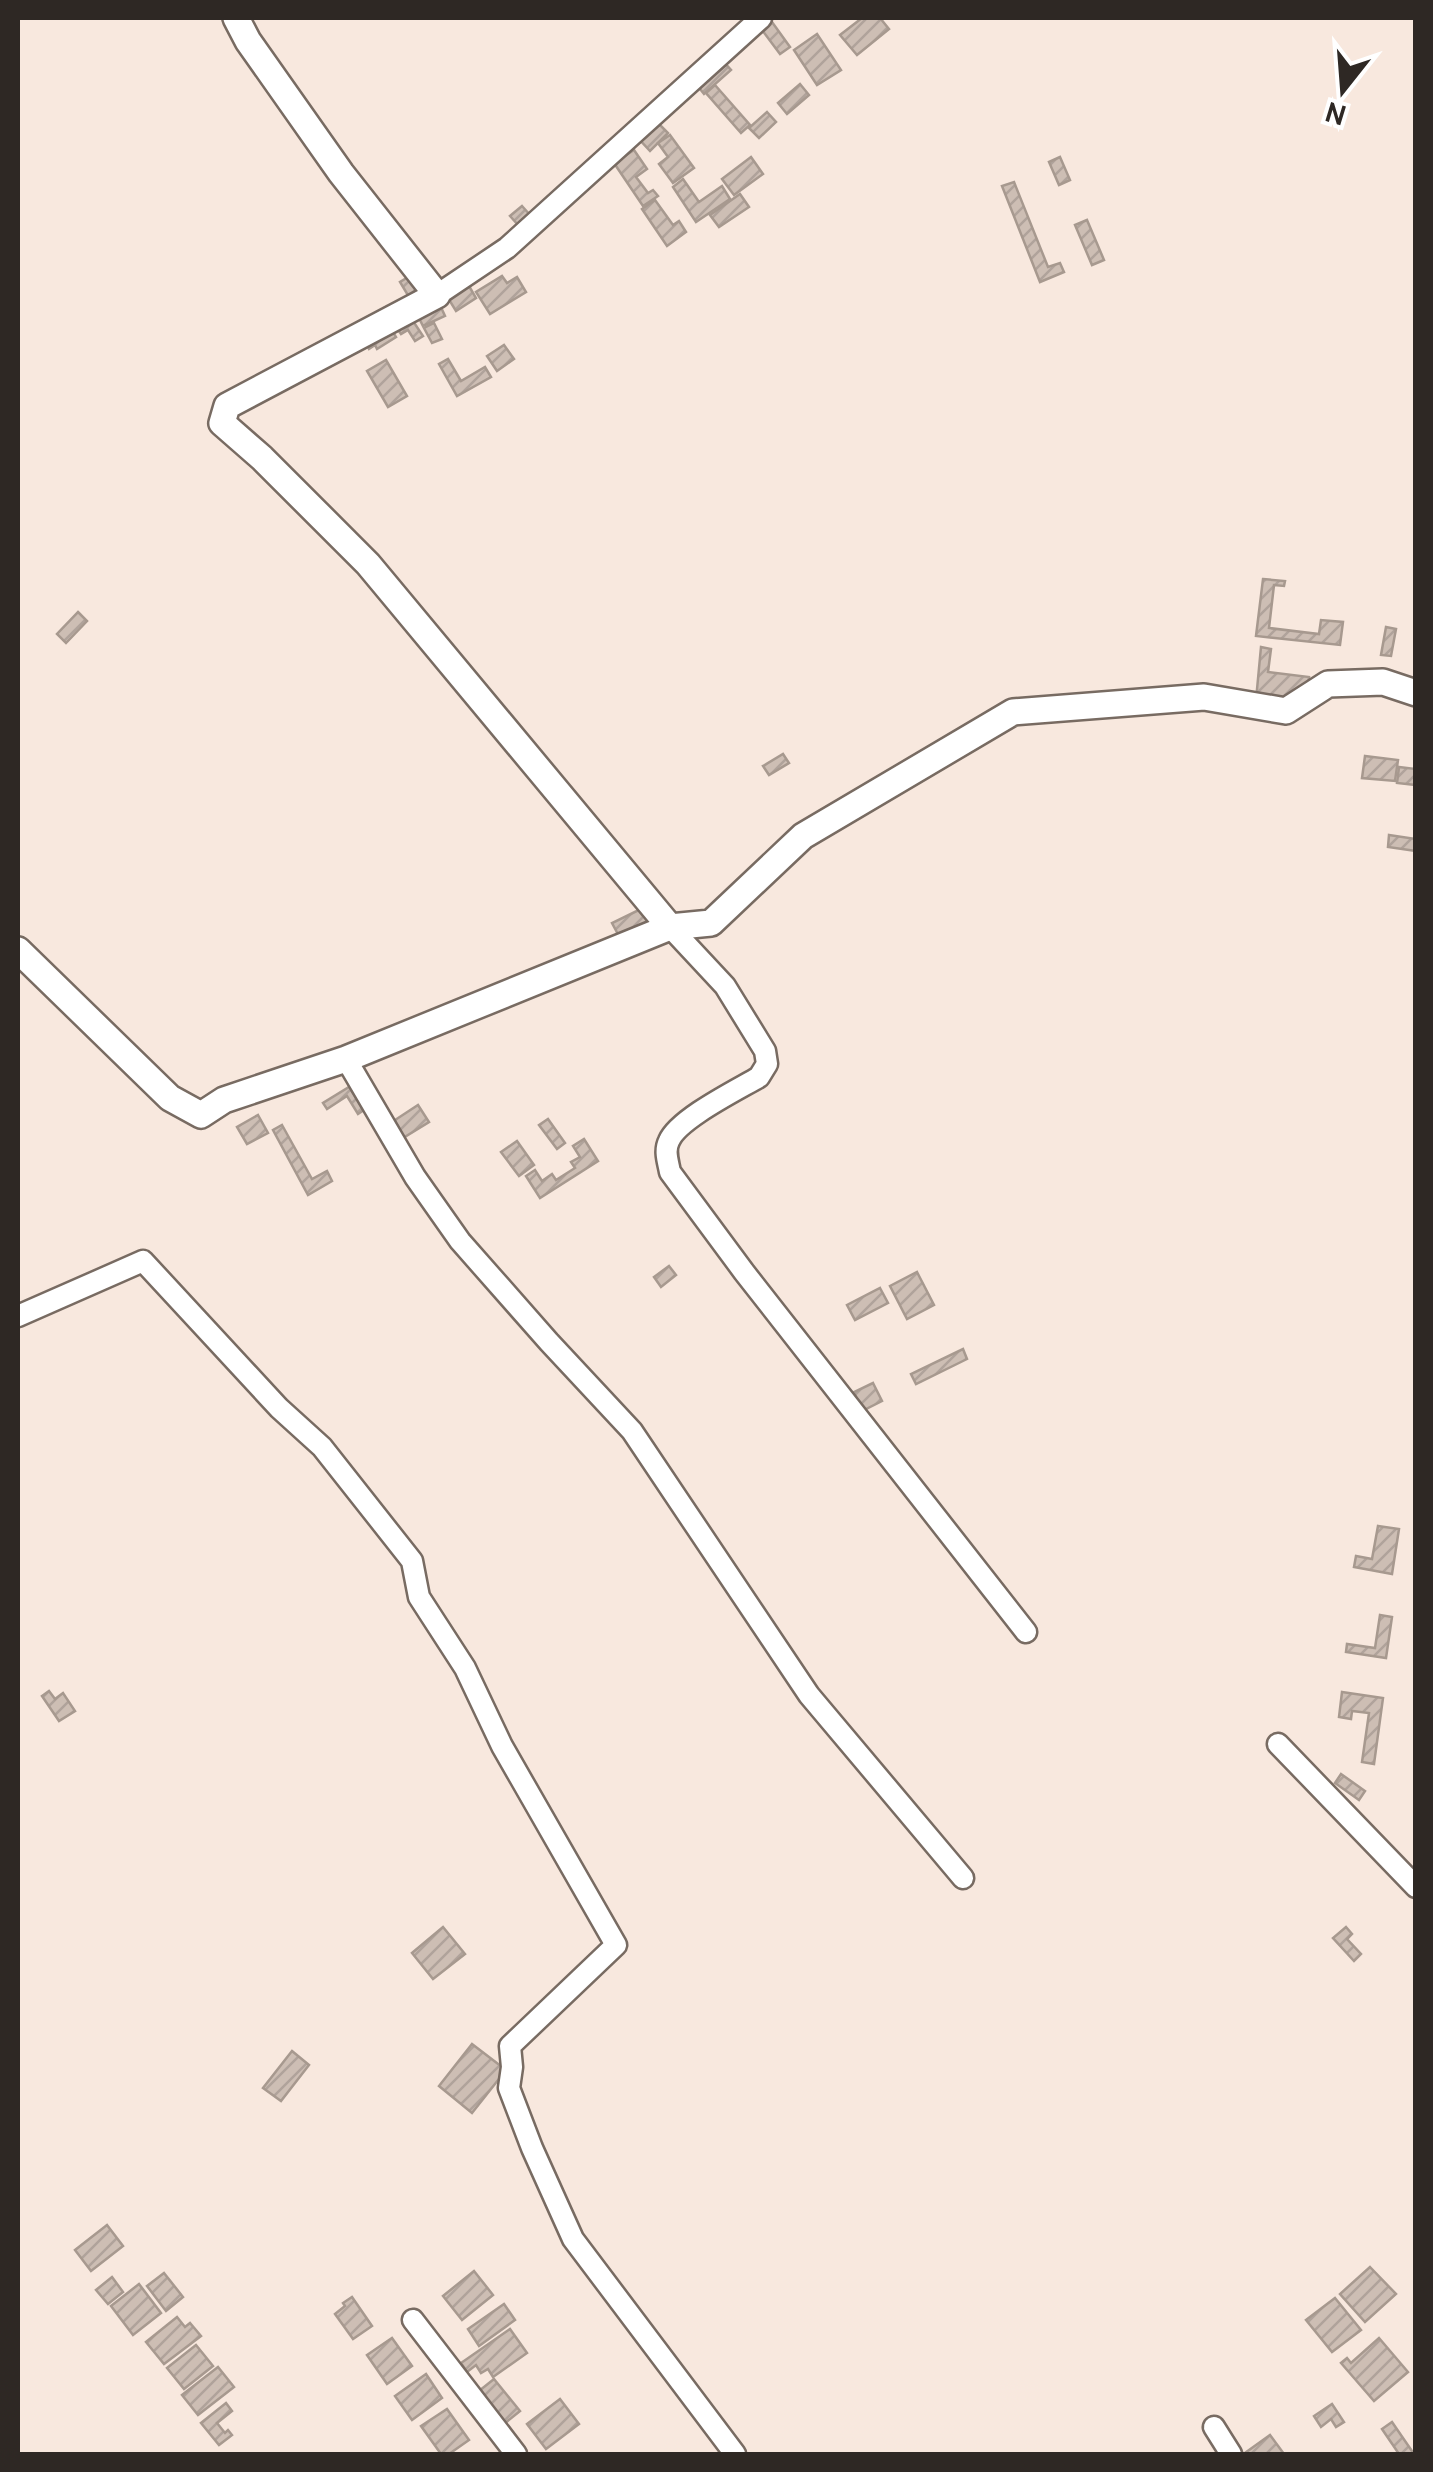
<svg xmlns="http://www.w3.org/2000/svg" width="1433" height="2472" font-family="Cabin,sans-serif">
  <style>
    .building { fill: url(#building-hatch); stroke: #a7998f; stroke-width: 2.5 }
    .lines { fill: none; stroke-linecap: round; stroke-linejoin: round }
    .minor-casing { stroke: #786b62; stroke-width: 25 }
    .tertiary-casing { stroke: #786b62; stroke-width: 30 }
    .minor { stroke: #fff; stroke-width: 20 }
    .tertiary { stroke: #fff; stroke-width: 25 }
  </style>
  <defs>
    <pattern id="building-hatch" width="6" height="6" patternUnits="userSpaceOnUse" patternTransform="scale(2.5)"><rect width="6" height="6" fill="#cdbeb4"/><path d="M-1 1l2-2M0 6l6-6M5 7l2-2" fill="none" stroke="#b0a39b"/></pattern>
  </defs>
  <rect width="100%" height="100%" fill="#f8e8de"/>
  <g class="building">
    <path d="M862,18H880L889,29L857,55L840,35Z"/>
    <path d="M772,22L790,47L780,54L762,30Z"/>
    <path d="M817,34L841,70L817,85L794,50Z"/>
    <path d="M723,61L731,70L704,94L696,84Z"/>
    <path d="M800,84L809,95L787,114L778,103Z"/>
    <path d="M715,85L750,125L741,133L706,93Z"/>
    <path d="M767,112L776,122L759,138L749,128Z"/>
    <path d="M657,122L668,133L650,151L639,139Z"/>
    <path d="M670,135L694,168L673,183L659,164L668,157L658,143Z"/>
    <path d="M634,150L647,169L636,177L648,193L653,190L658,196L643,206L614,163Z"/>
    <path d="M751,157L763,174L734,195L722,179Z"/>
    <path d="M1060,157L1070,180L1059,185L1049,162Z"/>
    <path d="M683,179L699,202L722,186L730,199L696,222L673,187Z"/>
    <path d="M1014,182L1048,267L1060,263L1064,272L1040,282L1002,186Z"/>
    <path d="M740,194L749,207L719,227L710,215Z"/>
    <path d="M655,200L673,225L679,221L686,232L667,246L642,209Z"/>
    <path d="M522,206L531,216L519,226L510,216Z"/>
    <path d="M1087,220L1104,260L1092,265L1075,225Z"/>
    <path d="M410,276L419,291L409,297L400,282Z"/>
    <path d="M502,276L507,283L517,277L526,292L490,314L476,292Z"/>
    <path d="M469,286L476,298L456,311L448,298Z"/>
    <path d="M439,303L445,316L423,326L417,314Z"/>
    <path d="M411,318L423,336L415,341L408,330L401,334L396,327Z"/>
    <path d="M434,323L442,339L432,343L424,328Z"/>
    <path d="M390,327L396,337L377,349L375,345L369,349L366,343Z"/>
    <path d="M504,345L514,359L497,371L487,356Z"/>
    <path d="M448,359L461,381L485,367L491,377L457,396L439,364Z"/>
    <path d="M386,360L407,396L388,407L367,371Z"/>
    <path d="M1263,579L1285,581L1284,586L1274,585L1269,628L1319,634L1321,620L1343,622L1340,645L1256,636Z"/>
    <path d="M78,612L87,621L66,643L57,634Z"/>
    <path d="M1386,627L1396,629L1391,656L1381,655Z"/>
    <path d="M1261,647L1271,649L1268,672L1309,677L1307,694L1276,705L1256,700Z"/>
    <path d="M783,754L789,763L769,775L763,766Z"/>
    <path d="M1365,756L1398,760L1395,781L1362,778Z"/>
    <path d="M1399,767L1416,769V785L1397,783Z"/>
    <path d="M1389,835L1416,839V851L1388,847Z"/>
    <path d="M643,908L651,924L620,938L612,923Z"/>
    <path d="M349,1087L364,1110L358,1114L347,1096L327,1109L323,1103Z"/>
    <path d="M418,1105L429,1122L403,1138L392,1122Z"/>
    <path d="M258,1115L268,1133L247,1144L237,1127Z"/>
    <path d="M548,1119L565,1143L557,1149L539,1125Z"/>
    <path d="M282,1125L312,1179L327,1171L332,1181L308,1195L273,1130Z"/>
    <path d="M584,1139L598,1161L540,1198L526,1176L535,1170L542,1181L552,1174L556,1180L575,1168L571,1162L580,1157L573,1146Z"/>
    <path d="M517,1141L534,1165L519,1176L501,1152Z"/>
    <path d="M669,1266L676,1275L661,1287L654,1277Z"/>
    <path d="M917,1272L934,1305L907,1319L890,1286Z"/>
    <path d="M880,1288L888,1303L855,1320L847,1305Z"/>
    <path d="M963,1349L967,1359L916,1384L911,1374Z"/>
    <path d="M873,1383L882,1401L862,1411L854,1392Z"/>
    <path d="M1378,1526L1399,1529L1392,1574L1354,1567L1356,1556L1372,1559Z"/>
    <path d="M1380,1615L1392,1617L1386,1658L1346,1652L1347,1644L1375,1648Z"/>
    <path d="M49,1691L55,1699L63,1693L75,1711L59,1721L42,1696Z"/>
    <path d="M1342,1692L1383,1698L1374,1764L1362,1762L1369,1713L1352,1711L1351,1719L1339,1717Z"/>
    <path d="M1341,1774L1365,1791L1359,1800L1335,1783Z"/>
    <path d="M443,1927L465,1954L433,1979L412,1953Z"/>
    <path d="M1346,1927L1352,1934L1347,1939L1361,1954L1354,1961L1333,1938Z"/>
    <path d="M472,2044L506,2070L472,2113L439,2086Z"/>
    <path d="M292,2051L309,2065L281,2101L263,2088Z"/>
    <path d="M107,2225L123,2246L91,2271L75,2250Z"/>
    <path d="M1370,2267L1396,2294L1365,2322L1340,2294Z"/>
    <path d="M474,2271L493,2295L462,2320L443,2296Z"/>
    <path d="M164,2273L183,2297L166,2311L147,2286Z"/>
    <path d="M112,2277L123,2292L108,2304L96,2290Z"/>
    <path d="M139,2284L161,2313L133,2335L111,2306Z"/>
    <path d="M352,2297L372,2326L353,2339L335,2314L345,2306L343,2303Z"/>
    <path d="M1335,2298L1361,2330L1332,2352L1306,2320Z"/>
    <path d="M504,2304L515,2320L479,2346L468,2329Z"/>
    <path d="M177,2317L185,2327L190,2323L201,2336L164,2364L146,2342Z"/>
    <path d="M510,2329L527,2353L493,2377L488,2369L481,2373L476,2365L467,2372L461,2363Z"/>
    <path d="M392,2338L412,2366L387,2384L367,2355Z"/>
    <path d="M1379,2338L1408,2372L1374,2401L1341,2363L1347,2358L1351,2363Z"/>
    <path d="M196,2345L213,2366L184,2389L167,2368Z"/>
    <path d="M218,2367L234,2387L198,2415L182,2395Z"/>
    <path d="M426,2374L442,2398L412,2420L395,2396Z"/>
    <path d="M494,2379L520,2411L504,2424L479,2391Z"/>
    <path d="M560,2399L579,2424L546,2449L527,2424Z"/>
    <path d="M226,2403L232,2411L217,2423L225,2433L228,2430L232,2435L219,2445L201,2423Z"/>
    <path d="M1332,2404L1344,2422L1336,2427L1331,2419L1321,2427L1314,2416Z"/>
    <path d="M447,2409L469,2440L449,2454H441L421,2426Z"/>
    <path d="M1392,2422L1414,2454H1399L1382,2429Z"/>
    <path d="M1270,2435L1284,2454H1246L1245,2453Z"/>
  </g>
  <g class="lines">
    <defs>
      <g id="minor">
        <path d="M437,295L507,248L761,18"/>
        <path d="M670,927L725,986L765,1051L767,1064L759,1077C737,1090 678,1119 669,1141C664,1151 668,1161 670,1172L744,1272L1026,1632"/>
        <path d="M346,1059L415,1177L460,1241L549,1342L632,1431L809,1695L963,1878"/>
        <path d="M18,1316L143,1261L279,1408L322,1447L412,1561L419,1597L465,1668L502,1746L616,1945L510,2046L512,2067L509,2088L532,2148L573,2239L735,2454"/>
        <path d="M1278,1744L1416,1887"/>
        <path d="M413,2320L516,2454"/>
        <path d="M1214,2427L1231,2454"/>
      </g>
      <g id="tertiary">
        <path d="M236,18L248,41L341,173L437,295L227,406L222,423L262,458L368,564L670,927"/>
        <path d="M18,950L170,1098L201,1115L224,1100L346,1059L670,927L711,923L803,836L1013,712L1204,697L1286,711L1328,684L1383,682L1416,693"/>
      </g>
    </defs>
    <use href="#minor" class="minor-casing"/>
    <use href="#tertiary" class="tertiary-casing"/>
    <use href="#minor" class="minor"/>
    <use href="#tertiary" class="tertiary"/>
  </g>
  <rect width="1433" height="2472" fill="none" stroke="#2e2824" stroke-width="40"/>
  <g transform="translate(1343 90) rotate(197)" stroke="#ffffff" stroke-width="8" paint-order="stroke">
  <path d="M0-8L18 38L0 25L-18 38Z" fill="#2e2824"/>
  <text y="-15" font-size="28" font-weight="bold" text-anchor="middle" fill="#2e2824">N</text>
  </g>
</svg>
